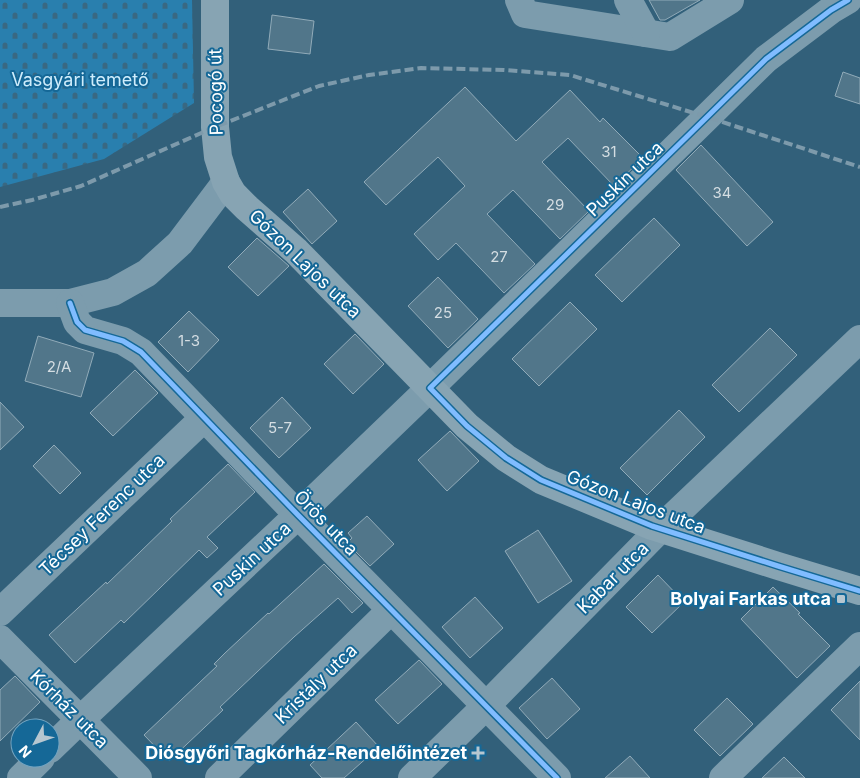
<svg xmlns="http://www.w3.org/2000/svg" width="860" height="778" font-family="Inter,sans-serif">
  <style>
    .cemetery { fill: url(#cemetery-stones) }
    .building { fill: #51768a; stroke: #91abb9 }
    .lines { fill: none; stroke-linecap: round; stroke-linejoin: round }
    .minor { stroke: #7c9cad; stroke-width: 28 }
    .major { stroke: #87a4b3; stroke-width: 28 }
    .rail { stroke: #7d9aab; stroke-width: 4; stroke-dasharray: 9 4; stroke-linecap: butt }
    .cycleway-casing { stroke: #156897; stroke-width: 8 }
    .cycleway { stroke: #80bcff; stroke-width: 5 }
    .poi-dot { fill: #b7c7d0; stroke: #156897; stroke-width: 2 }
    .labels { text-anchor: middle; stroke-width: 4; stroke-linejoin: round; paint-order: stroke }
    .number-label { font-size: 15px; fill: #d4dde2 }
    .park-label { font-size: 18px; fill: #cfedfc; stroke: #156897 }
    .street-label { font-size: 18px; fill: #fff; stroke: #156897 }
    .poi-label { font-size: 18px; font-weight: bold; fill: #fff; stroke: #156897; text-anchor: end }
  </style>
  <defs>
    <pattern id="cemetery-stones" width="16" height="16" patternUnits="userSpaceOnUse" patternTransform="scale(1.25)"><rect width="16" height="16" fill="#297fae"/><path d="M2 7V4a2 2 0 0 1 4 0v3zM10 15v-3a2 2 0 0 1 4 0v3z" fill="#396882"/></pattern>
  </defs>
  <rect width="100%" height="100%" fill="#32607a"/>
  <path class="cemetery" d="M0,0H192L194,103L104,159L0,187Z"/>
  <g class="building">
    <path d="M649,0H700L665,20H660Z"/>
    <path d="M272,15L314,21L310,54L268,49Z"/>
    <path d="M843,72L860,78V104L835,96Z"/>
    <path d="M465,87L516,141L570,90L600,122L603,118L643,158L614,186L568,138L542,162L589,211L560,239L513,190L487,214L535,264L504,293L456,243L438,260L414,234L465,186L438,157L386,205L364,182Z"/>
    <path d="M701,145L773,222L747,246L676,170Z"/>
    <path d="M308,189L337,221L312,244L283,212Z"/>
    <path d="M654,218L680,245L622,302L595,275Z"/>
    <path d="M257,238L289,266L258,296L228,267Z"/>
    <path d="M438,277L478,319L448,348L408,306Z"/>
    <path d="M570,302L597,329L539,386L512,359Z"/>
    <path d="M189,311L219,340L188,372L158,342Z"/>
    <path d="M770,328L797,355L739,412L712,385Z"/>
    <path d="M355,334L384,364L353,394L324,364Z"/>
    <path d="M38,336L94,353L81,397L25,381Z"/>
    <path d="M135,370L158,393L113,436L90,413Z"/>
    <path d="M282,397L311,428L279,458L250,428Z"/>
    <path d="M0,402L24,427L0,450Z"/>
    <path d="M679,410L705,437L647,495L620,468Z"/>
    <path d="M450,431L479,461L447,491L418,460Z"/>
    <path d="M54,445L81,473L60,494L33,466Z"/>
    <path d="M228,464L255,492L207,537L218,548L207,558L199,550L124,623L121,620L75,663L49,635L106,582L107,584L172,521L170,519Z"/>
    <path d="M367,516L394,544L370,566L347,543L352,538L348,533Z"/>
    <path d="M538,530L572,581L538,603L505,551Z"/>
    <path d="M324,564L363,603L352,613L338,598L294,637L220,707L223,710L169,761L144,735L217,666L214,664L225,653L268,613L269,614Z"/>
    <path d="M658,575L684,602L652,633L626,607Z"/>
    <path d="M773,587L800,613L798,614L830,646L797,678L741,619Z"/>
    <path d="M475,597L503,628L470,658L442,627Z"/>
    <path d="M419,660L442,684L398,724L375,700Z"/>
    <path d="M15,676L40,702L0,741V690Z"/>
    <path d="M552,678L580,709L547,739L519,708Z"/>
    <path d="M860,681V740L831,710Z"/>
    <path d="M727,698L753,724L720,756L694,730Z"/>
    <path d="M356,722L379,747L344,778H322L310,765Z"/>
    <path d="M630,756L650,778H605Z"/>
    <path d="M784,757L805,778H762Z"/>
  </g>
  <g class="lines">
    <g class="minor">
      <path d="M519,0L525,14L670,37L730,0"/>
      <path d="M628,0L646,33"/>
      <path d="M0,303H70L113,292L147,273L180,243L226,182"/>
      <path d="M70,303L77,322L85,330L123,341L141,352L298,515L557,778"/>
      <path d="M0,612L204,418"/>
      <path d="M0,639L138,778"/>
      <path d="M50,749L80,720L298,515L430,388L707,117L766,59L831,10L848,0"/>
      <path d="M21,778L41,758"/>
      <path d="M219,778L391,610"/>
      <path d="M412,778L486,706L661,528L860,339"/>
      <path d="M723,778L860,646"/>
    </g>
    <path class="major" d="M215,0V127L218,157L226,182L233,194L247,208L296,251L467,426L506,458L541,480L652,526L778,566L860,591"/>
    <path class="rail" d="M0,207L32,200L81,186L215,127L319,86L369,75L421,68L504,70L570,75L707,117L860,167"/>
    <defs>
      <g id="cycleway">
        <path d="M848,0L831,10L766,59L707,117L430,388L467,426L506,458L541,480L652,526L778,566L860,591"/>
        <path d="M70,303L77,322L85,330L123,341L141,352L298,515L557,778"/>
      </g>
    </defs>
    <use href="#cycleway" class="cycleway-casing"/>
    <use href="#cycleway" class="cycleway"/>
  </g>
  <g class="poi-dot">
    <rect x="836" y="594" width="10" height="10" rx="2.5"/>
    <path d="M475.5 745.5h5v5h5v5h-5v5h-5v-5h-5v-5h5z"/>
  </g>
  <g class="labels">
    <g class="number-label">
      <text x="609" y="157">31</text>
      <text x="722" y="198">34</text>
      <text x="555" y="210">29</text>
      <text x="499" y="262">27</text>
      <text x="443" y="318">25</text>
      <text x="189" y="346">1-3</text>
      <text x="59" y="372">2/A</text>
      <text x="280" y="433">5-7</text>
    </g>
    <g class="park-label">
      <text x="80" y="86">Vasgyári temető</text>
    </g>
    <g class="street-label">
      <text transform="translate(216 92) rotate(-91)" y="6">Pocogó út</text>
      <text transform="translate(625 179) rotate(-44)" y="6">Puskin utca</text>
      <text transform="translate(305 264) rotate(44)" y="6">Gózon Lajos utca</text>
      <text transform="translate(636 502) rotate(21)" y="6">Gózon Lajos utca</text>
      <text transform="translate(102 515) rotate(-44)" y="6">Técsey Ferenc utca</text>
      <text transform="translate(326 523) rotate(46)" y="6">Örös utca</text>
      <text transform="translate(252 559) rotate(-43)" y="6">Puskin utca</text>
      <text transform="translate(613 578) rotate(-45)" y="6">Kabar utca</text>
      <text transform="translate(316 684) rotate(-44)" y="6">Kristály utca</text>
      <text transform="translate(69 709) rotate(45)" y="6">Kórház utca</text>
    </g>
    <g class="poi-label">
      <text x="831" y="605">Bolyai Farkas utca</text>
      <text x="467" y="759">Diósgyőri Tagkórház-Rendelőintézet</text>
    </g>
  </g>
  <g transform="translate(35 743) rotate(229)"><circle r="24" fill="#156897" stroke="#73a4c1"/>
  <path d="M0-4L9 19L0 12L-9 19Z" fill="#b7c7d0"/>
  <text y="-8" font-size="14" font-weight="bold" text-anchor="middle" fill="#ffffff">N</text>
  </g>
</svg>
